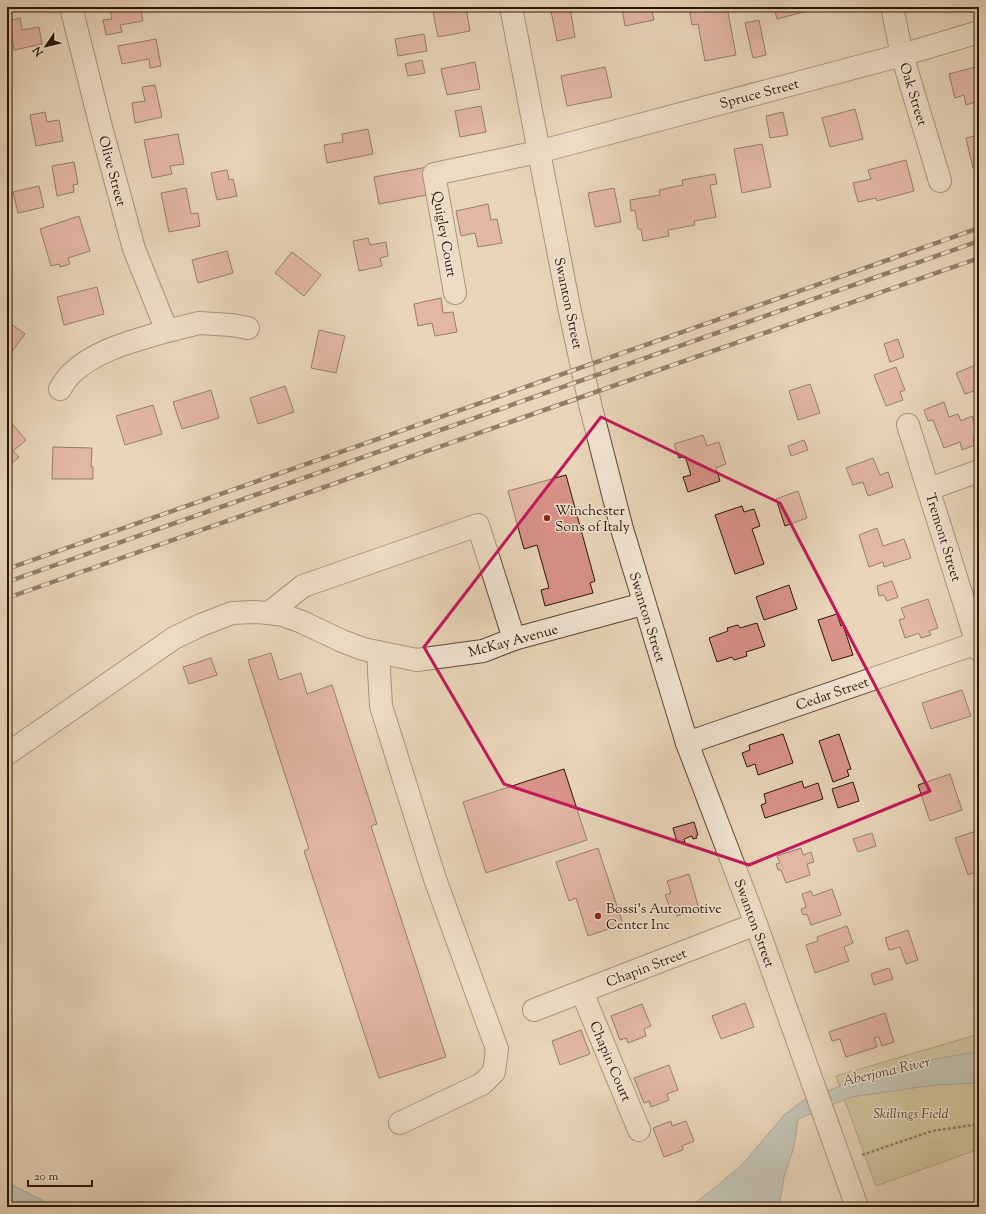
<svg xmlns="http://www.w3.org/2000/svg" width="986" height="1214" font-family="'Sorts Mill Goudy',serif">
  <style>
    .green { fill: #bcbc8b; stroke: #726846 }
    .water { fill: #9cb6ba; stroke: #6e7670 }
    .building { fill: #d99289; stroke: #291502 }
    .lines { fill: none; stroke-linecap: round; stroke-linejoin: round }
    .minor-casing { stroke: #594530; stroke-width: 24 }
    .path { stroke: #291502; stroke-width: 2.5; stroke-dasharray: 3 2; stroke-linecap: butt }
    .minor { stroke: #f1e4d2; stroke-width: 22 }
    .rail-casing { stroke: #291502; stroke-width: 4.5 }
    .rail { stroke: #f1e4d2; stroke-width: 3; stroke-dasharray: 9; stroke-linecap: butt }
    .marked { fill: none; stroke: #c2185b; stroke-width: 3; stroke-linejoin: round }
    .poi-dot { fill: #8f2418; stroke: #f1e4d2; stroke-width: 1.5 }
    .labels { text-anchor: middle; stroke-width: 3; stroke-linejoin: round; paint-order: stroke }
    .street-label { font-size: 14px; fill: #291502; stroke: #f1e4d2 }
    .poi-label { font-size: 14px; fill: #291502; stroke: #f1e4d2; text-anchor: start }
    .park-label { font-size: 14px; font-style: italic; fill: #55472b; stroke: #f1e4d2 }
    .water-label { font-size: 15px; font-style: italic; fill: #514d42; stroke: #f1e4d2 }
  </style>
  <rect width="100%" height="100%" fill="#e9d5b9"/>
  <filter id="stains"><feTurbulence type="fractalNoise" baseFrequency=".005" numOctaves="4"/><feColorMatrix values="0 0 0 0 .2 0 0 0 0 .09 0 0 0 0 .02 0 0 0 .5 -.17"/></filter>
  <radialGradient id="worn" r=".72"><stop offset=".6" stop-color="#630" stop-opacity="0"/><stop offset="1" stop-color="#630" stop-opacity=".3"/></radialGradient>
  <path class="green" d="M979,1034V1149L876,1186L836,1076Z"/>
  <g class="water">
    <path d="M979,1051V1083L935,1085L851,1097L798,1119L794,1147L784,1177L779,1207H689L711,1191L742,1165L784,1115L804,1100L840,1086L846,1082L925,1061Z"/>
    <path d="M7,1182L55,1207H7Z"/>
  </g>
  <g class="building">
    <path d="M109,7H140L143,21L120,25L122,32L106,35L103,20L112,19Z"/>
    <path d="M432,7H466L470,31L438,37Z"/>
    <path d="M632,7H651L654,20L625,26L622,9Z"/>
    <path d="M689,7H727L736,55L705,61L698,24L692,25Z"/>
    <path d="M774,7H822L777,19Z"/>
    <path d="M570,8L575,37L557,41L551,11Z"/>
    <path d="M20,18L22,30L39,27L42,44L14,50L9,21Z"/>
    <path d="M759,20L766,55L753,58L745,23Z"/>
    <path d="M424,34L427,51L398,56L395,39Z"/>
    <path d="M156,39L161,66L150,68L149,59L122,64L118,46Z"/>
    <path d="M422,60L425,73L408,76L405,64Z"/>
    <path d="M475,62L480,89L447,95L441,69Z"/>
    <path d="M979,66V101L966,105L964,95L955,98L949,74Z"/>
    <path d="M605,67L612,97L567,106L561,76Z"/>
    <path d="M155,85L162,117L135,123L132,103L145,101L142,87Z"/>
    <path d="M481,106L486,132L460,137L455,111Z"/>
    <path d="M855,109L863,139L830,147L822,118Z"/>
    <path d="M45,112L47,122L59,120L63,141L36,146L30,115Z"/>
    <path d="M783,112L788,135L770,138L766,116Z"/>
    <path d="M368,129L373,154L327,163L324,145L343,142L342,134Z"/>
    <path d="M178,134L184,164L170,166L172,174L152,178L144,140Z"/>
    <path d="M979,135V166L973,168L966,138Z"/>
    <path d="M762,144L771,187L742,193L734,149Z"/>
    <path d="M906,160L914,191L877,201L876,198L858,202L853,183L871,179L868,170Z"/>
    <path d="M74,162L78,184L73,185L74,192L57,196L52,166Z"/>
    <path d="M427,167L432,194L379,204L374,177Z"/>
    <path d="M227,170L229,180L233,179L237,196L217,200L211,173Z"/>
    <path d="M715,174L717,184L710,185L716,217L694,221L695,225L668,230L669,236L643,241L641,229H638L635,210L631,211L630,200L660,195L659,190L683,185L682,180Z"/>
    <path d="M39,186L44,207L18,213L13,192Z"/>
    <path d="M186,188L191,214L198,213L200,226L169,232L161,193Z"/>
    <path d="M614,188L621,222L595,227L588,193Z"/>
    <path d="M488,204L491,220L497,219L502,243L478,247L475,233L461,236L456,211Z"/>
    <path d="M79,216L90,251L68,258L70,264L60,267L59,264L51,266L40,229Z"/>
    <path d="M368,238L370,245L386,242L388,256L380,258L382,266L359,271L353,241Z"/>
    <path d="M227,251L233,273L198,283L192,260Z"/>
    <path d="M292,252L321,275L304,296L275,273Z"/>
    <path d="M97,287L104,314L64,325L57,297Z"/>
    <path d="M441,298L443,313L453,312L457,332L435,336L432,323L418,326L414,304Z"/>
    <path d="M7,321L25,334L7,358Z"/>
    <path d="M319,330L345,336L336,373L311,368Z"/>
    <path d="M898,339L904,357L890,362L884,344Z"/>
    <path d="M976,365L979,373V389L965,394L956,373Z"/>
    <path d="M896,367L905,390L900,392L903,400L886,406L874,375Z"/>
    <path d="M810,384L820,413L798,420L789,391Z"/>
    <path d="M285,386L294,412L258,424L250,398Z"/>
    <path d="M211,390L219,418L182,429L173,402Z"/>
    <path d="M944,402L949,417L958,414L961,421L972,416L979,435V437L973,439L975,445L962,450L960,442L944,448L933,420L928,421L924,410Z"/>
    <path d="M153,405L162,434L125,445L116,416Z"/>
    <path d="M7,418L26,440L13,451L19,457L10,465L7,462Z"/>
    <path d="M703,435L707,446L719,442L726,464L716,468L720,481L688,492L683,477L691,475L685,456L679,458L674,444Z"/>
    <path d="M804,440L808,450L791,456L788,446Z"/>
    <path d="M53,447L92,448L91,467H93V479H52Z"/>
    <path d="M873,458L880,475L888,472L893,487L868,496L863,482L853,485L846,468Z"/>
    <path d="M566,475L595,581L590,583L593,593L545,606L541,590L549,588L537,545L524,549L508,491Z"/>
    <path d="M798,491L807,518L785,526L776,499Z"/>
    <path d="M742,506L744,512L754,509L760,526L752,529L764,564L735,574L715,515Z"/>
    <path d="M877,528L883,546L904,539L911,558L884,567L883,562L869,567L859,535Z"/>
    <path d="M892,581L898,597L887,601L884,595L879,596L877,586Z"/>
    <path d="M789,585L797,609L764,620L756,597Z"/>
    <path d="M928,599L938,628L929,631L931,635L921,638L919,633L905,638L899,620L905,618L901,608Z"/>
    <path d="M837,614L841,626L843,625L853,655L832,661L818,620Z"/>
    <path d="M757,623L765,646L746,652L747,656L734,660L732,657L717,662L709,638L728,631L727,628L738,625L740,628Z"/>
    <path d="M271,653L279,680L301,673L307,694L332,685L377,824L371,826L446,1057L379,1078L304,851L309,849L248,660Z"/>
    <path d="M211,658L217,675L189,684L183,667Z"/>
    <path d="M962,690L971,716L931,729L922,703Z"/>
    <path d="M783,734L793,763L758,775L755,764L747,767L742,753L750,750L749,745Z"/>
    <path d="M839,734L851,769L847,770L849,776L833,782L819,741Z"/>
    <path d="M564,769L587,840L486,873L463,802Z"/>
    <path d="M950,774L962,810L930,821L918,785Z"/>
    <path d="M802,781L804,788L818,783L823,799L765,818L761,805L766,803L764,794Z"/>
    <path d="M853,782L859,801L838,808L832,789Z"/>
    <path d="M694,822L698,835L696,836L697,838L693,839L692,836L684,839L685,842H677L673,828Z"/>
    <path d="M979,830V871L968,875L955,838Z"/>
    <path d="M872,833L876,846L858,852L853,839Z"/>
    <path d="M598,848L623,924L588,936L576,898L569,901L556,862Z"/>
    <path d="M801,848L803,855L811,852L814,862L807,864L810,875L786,883L781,870H778L776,864L780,863L777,856Z"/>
    <path d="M689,874L699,909L677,916L674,907L670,908L665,895L671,893L667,881Z"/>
    <path d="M832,889L841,915L811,925L807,914L803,915L801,909L806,907L802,894L811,891L813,896Z"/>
    <path d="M847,926L853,943L844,947L849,961L815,973L806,945L818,941L817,937Z"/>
    <path d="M908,930L918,960L906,964L900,947L889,950L885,938Z"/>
    <path d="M889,968L893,979L874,985L871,974Z"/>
    <path d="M745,1003L754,1027L721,1039L712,1016Z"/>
    <path d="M642,1004L651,1026L644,1029L646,1036L628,1043L626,1038L620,1040L611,1016Z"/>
    <path d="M885,1013L894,1042L882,1046L879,1037L874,1038L877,1047L846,1057L840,1039L832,1041L829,1032Z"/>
    <path d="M581,1030L590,1054L560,1065L552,1041Z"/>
    <path d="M669,1065L678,1090L667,1094L669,1100L651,1107L649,1101L644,1103L634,1078Z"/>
    <path d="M671,1121L672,1126L686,1121L694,1141L682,1146L683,1150L664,1157L653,1128Z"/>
  </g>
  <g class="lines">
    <defs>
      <g id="minor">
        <path d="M511,7L569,307L590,404L622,529L687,743L756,924L857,1207"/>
        <path d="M892,7L902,55L940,181"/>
        <path d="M455,293L434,174L538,152L902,55L979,32"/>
        <path d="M167,331L199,323L232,325L248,328"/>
        <path d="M60,389C63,384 67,378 71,374C97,349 134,341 167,331L134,249L101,127L71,7"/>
        <path d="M908,425L979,650"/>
        <path d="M929,489L979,471"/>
        <path d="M269,613L303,586L478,525L514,639"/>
        <path d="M378,652L381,706L435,879L497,1049L494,1072L482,1084L400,1123"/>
        <path d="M687,743L977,643"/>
        <path d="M7,754L174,638L201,625L232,613L254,612L269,613L283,615L302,622L342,641L363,649L417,660L483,651L514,639L643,604"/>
        <path d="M582,992L639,1130"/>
        <path d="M534,1010L756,924"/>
      </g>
    </defs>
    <use href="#minor" class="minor-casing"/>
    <path class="path" d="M862,1155L932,1131L979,1124"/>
    <use href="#minor" class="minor"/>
    <defs>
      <g id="rail">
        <path d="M7,569L979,228"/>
        <path d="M7,582L979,241"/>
        <path d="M7,598L979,258"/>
      </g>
    </defs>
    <use href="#rail" class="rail-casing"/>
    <use href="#rail" class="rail"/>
  </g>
  <path d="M0 0H986V1214H0ZM601,417L780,503L930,791L749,865L504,784L424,647Z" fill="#e9d5b9" fill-opacity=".55" fill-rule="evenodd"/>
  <path class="marked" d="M601,417L780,503L930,791L749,865L504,784L424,647Z"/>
  <g class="poi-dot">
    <circle cx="547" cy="518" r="4"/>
    <circle cx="598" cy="916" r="4"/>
  </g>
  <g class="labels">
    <g class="street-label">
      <text transform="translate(759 93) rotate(-15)" y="5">Spruce Street</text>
      <text transform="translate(914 94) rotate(73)" y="5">Oak Street</text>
      <text transform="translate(113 171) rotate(75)" y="5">Olive Street</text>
      <text transform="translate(445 234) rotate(80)" y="5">Quigley Court</text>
      <text transform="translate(569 303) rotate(78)" y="5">Swanton Street</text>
      <text transform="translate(944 537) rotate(73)" y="5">Tremont Street</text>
      <text transform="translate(648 617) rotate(73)" y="5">Swanton Street</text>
      <text transform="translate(513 640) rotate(-15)" y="5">McKay Avenue</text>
      <text transform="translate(832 693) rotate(-19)" y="5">Cedar Street</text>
      <text transform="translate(755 923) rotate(70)" y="5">Swanton Street</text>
      <text transform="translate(646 967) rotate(-21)" y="5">Chapin Street</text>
      <text transform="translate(611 1061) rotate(67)" y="5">Chapin Court</text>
    </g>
    <g class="poi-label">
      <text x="555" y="515">Winchester<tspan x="555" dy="16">Sons of Italy</tspan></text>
      <text x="606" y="913">Bossi's Automotive<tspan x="606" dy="16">Center Inc</tspan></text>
    </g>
    <g class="park-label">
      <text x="911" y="1118">Skillings Field</text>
    </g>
    <g class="water-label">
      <text transform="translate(886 1071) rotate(-13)" y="5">Aberjona River</text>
    </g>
  </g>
  <rect width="986" height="1214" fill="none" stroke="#e9d5b9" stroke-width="24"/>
  <rect x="8" y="8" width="970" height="1198" fill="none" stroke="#291502" stroke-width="2"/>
  <rect x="12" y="12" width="962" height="1190" fill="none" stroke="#291502"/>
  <g transform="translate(46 46) rotate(235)" stroke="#f1e4d2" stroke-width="3" paint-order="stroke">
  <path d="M0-3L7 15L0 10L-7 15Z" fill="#291502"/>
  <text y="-6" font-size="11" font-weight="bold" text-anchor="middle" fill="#291502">N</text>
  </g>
  <path d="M28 1180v6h64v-6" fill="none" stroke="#291502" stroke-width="2"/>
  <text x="34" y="1180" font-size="12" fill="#291502" stroke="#f1e4d2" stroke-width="3" paint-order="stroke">20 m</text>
  <rect width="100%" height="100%" filter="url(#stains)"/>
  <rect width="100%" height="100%" fill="url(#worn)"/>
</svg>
